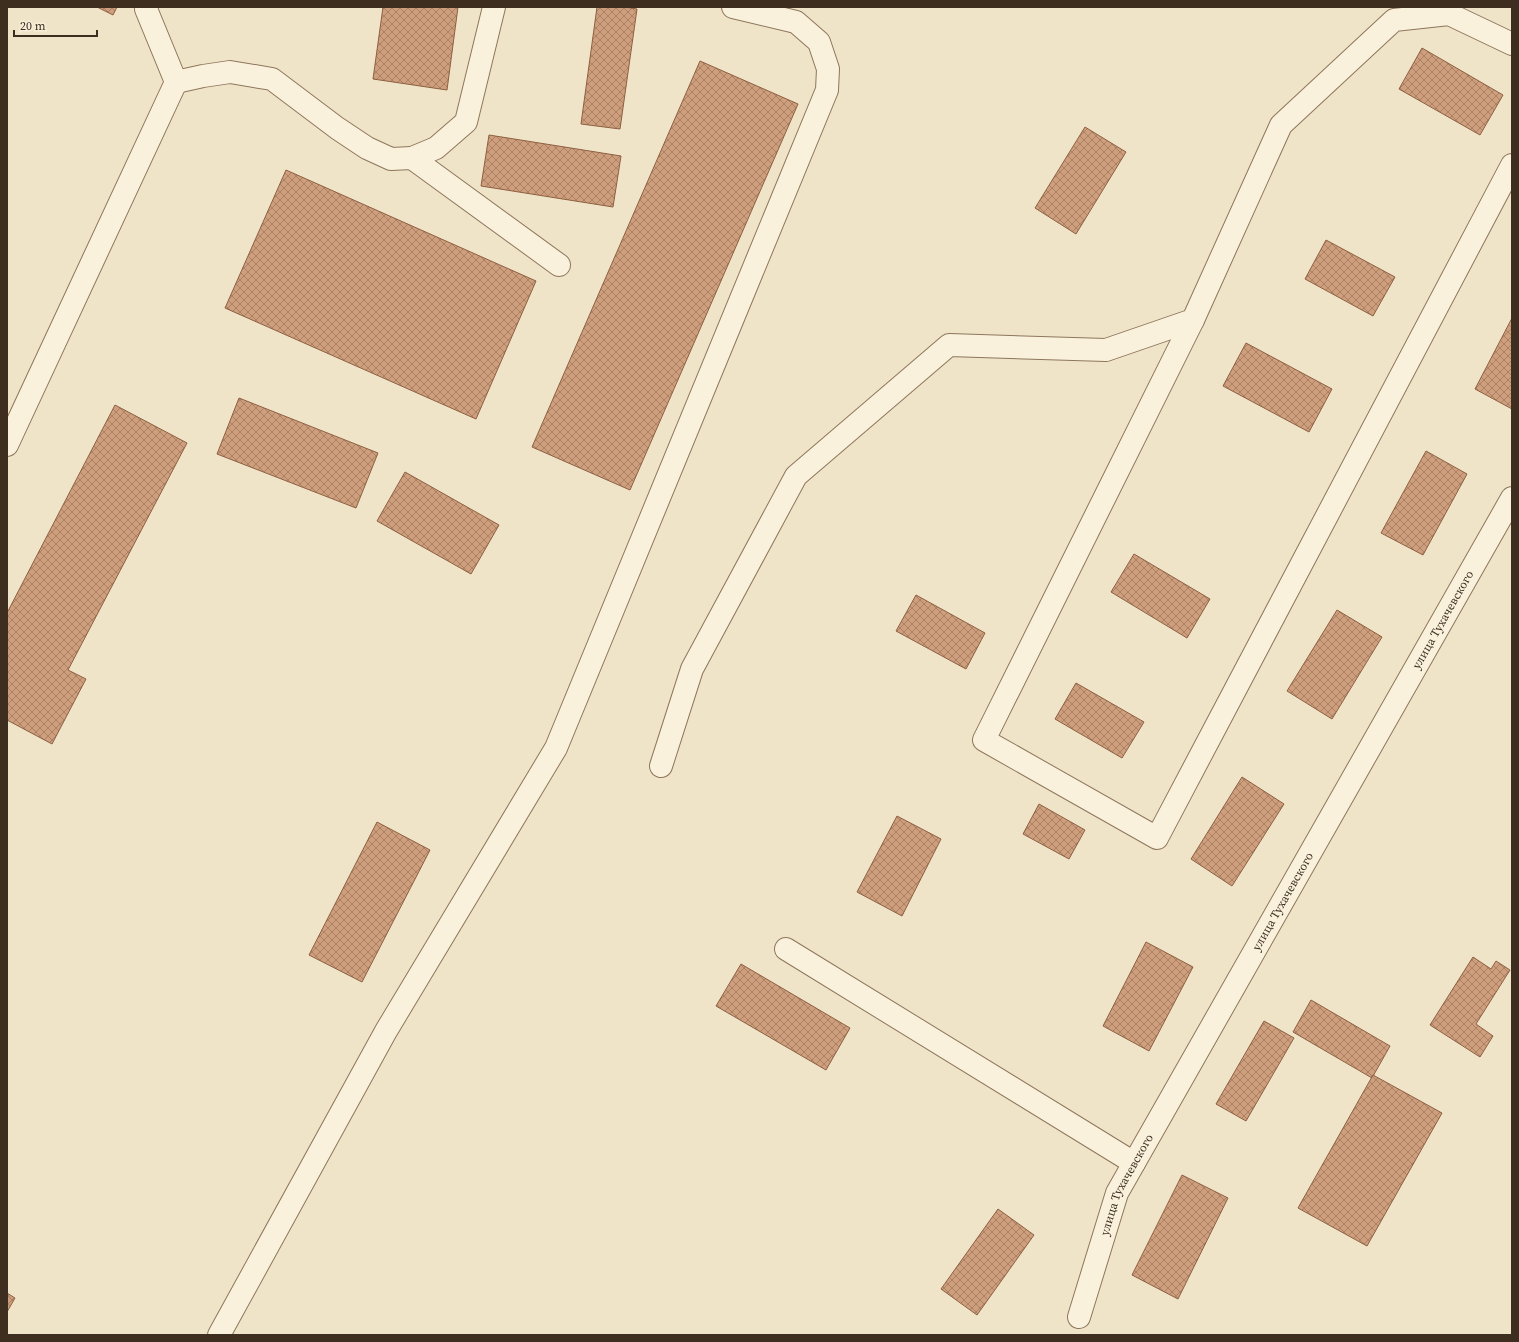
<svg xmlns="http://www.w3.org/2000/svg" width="1519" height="1342" font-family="'Source Serif 4',serif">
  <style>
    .building { fill: url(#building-cross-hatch); stroke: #8d5f41 }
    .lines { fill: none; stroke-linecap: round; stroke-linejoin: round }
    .minor-casing { stroke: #8d765c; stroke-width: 24 }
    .minor { stroke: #faf1dc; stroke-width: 22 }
    .labels { text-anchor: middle; stroke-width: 3; stroke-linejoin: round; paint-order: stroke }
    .street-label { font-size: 12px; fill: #3d2e20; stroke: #f7eed8 }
  </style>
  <defs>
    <pattern id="building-cross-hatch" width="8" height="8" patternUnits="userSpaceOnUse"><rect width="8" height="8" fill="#cf9f7d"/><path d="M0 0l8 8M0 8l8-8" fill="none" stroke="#a98266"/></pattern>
  </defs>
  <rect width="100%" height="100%" fill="#f0e4c8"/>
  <g class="building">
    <path d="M97,7H117L113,15Z"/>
    <path d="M383,7H458L447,90L373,79Z"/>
    <path d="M597,7H625L637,9L620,129L581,124Z"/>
    <path d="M1422,48L1503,95L1480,135L1399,89Z"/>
    <path d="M700,61L798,104L630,490L532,447Z"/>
    <path d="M1085,127L1126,152L1076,234L1035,208Z"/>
    <path d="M489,135L621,156L613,207L481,186Z"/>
    <path d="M286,170L536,281L476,419L225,308Z"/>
    <path d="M1326,240L1395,277L1373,316L1305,279Z"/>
    <path d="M1512,318V409L1475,389Z"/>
    <path d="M1246,343L1332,389L1309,432L1223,386Z"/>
    <path d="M239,398L378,453L356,508L217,454Z"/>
    <path d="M115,405L187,443L68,670L86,679L52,744L7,720V613Z"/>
    <path d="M1426,451L1467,474L1423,555L1381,533Z"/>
    <path d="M405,472L499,525L471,574L377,521Z"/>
    <path d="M1134,554L1210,599L1187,638L1111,592Z"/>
    <path d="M916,595L985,633L966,669L896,631Z"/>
    <path d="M1337,610L1382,637L1332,719L1287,691Z"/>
    <path d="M1076,683L1144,722L1122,758L1055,719Z"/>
    <path d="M1242,777L1284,804L1232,886L1191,859Z"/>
    <path d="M1039,804L1085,830L1069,859L1023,834Z"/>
    <path d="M897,816L941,839L902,916L857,892Z"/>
    <path d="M377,822L430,850L362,982L309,955Z"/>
    <path d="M1146,942L1193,967L1149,1051L1103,1026Z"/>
    <path d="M1473,957L1491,969L1496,961L1510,970L1476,1024L1493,1036L1480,1057L1430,1025Z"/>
    <path d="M741,964L850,1028L826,1070L716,1006Z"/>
    <path d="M1311,1000L1390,1046L1372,1078L1293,1032Z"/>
    <path d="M1264,1021L1294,1038L1246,1121L1216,1104Z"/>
    <path d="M1373,1075L1442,1113L1367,1246L1298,1208Z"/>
    <path d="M1182,1175L1228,1198L1178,1299L1132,1275Z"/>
    <path d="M998,1209L1034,1235L977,1315L941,1289Z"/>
    <path d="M7,1293L15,1298L7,1312Z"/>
  </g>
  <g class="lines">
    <defs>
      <g id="minor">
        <path d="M494,7L466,122L436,148L412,158L559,265"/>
        <path d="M176,82L203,76L230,72L272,79L337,128L367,148L391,159L412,158"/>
        <path d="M1193,320L984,740L1157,838L1512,165"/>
        <path d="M7,445L176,82L146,9L147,7"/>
        <path d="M661,766L692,669L796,476L949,345L1106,350L1193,320L1281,125L1394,20L1449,14L1512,44"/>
        <path d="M786,949L1134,1163"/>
        <path id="s1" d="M1079,1317L1117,1193L1512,498"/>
        <path d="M219,1335L386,1031L556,748L827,90L828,69L819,42L796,22L733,7"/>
      </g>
    </defs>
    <use href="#minor" class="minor-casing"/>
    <use href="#minor" class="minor"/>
  </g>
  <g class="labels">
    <g class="street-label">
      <text dy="4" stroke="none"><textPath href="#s1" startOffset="789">улица Тухачевского</textPath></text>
      <text dy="4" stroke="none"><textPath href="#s1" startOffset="465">улица Тухачевского</textPath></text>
      <text dy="4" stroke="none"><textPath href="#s1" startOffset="141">улица Тухачевского</textPath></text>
    </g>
  </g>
  <rect width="1519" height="1342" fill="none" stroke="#3d2e20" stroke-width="16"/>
  <path d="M14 30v6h83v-6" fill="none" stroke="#3d2e20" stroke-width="2"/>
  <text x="20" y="30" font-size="12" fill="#3d2e20" stroke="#f7eed8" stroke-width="3" paint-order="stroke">20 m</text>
</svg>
